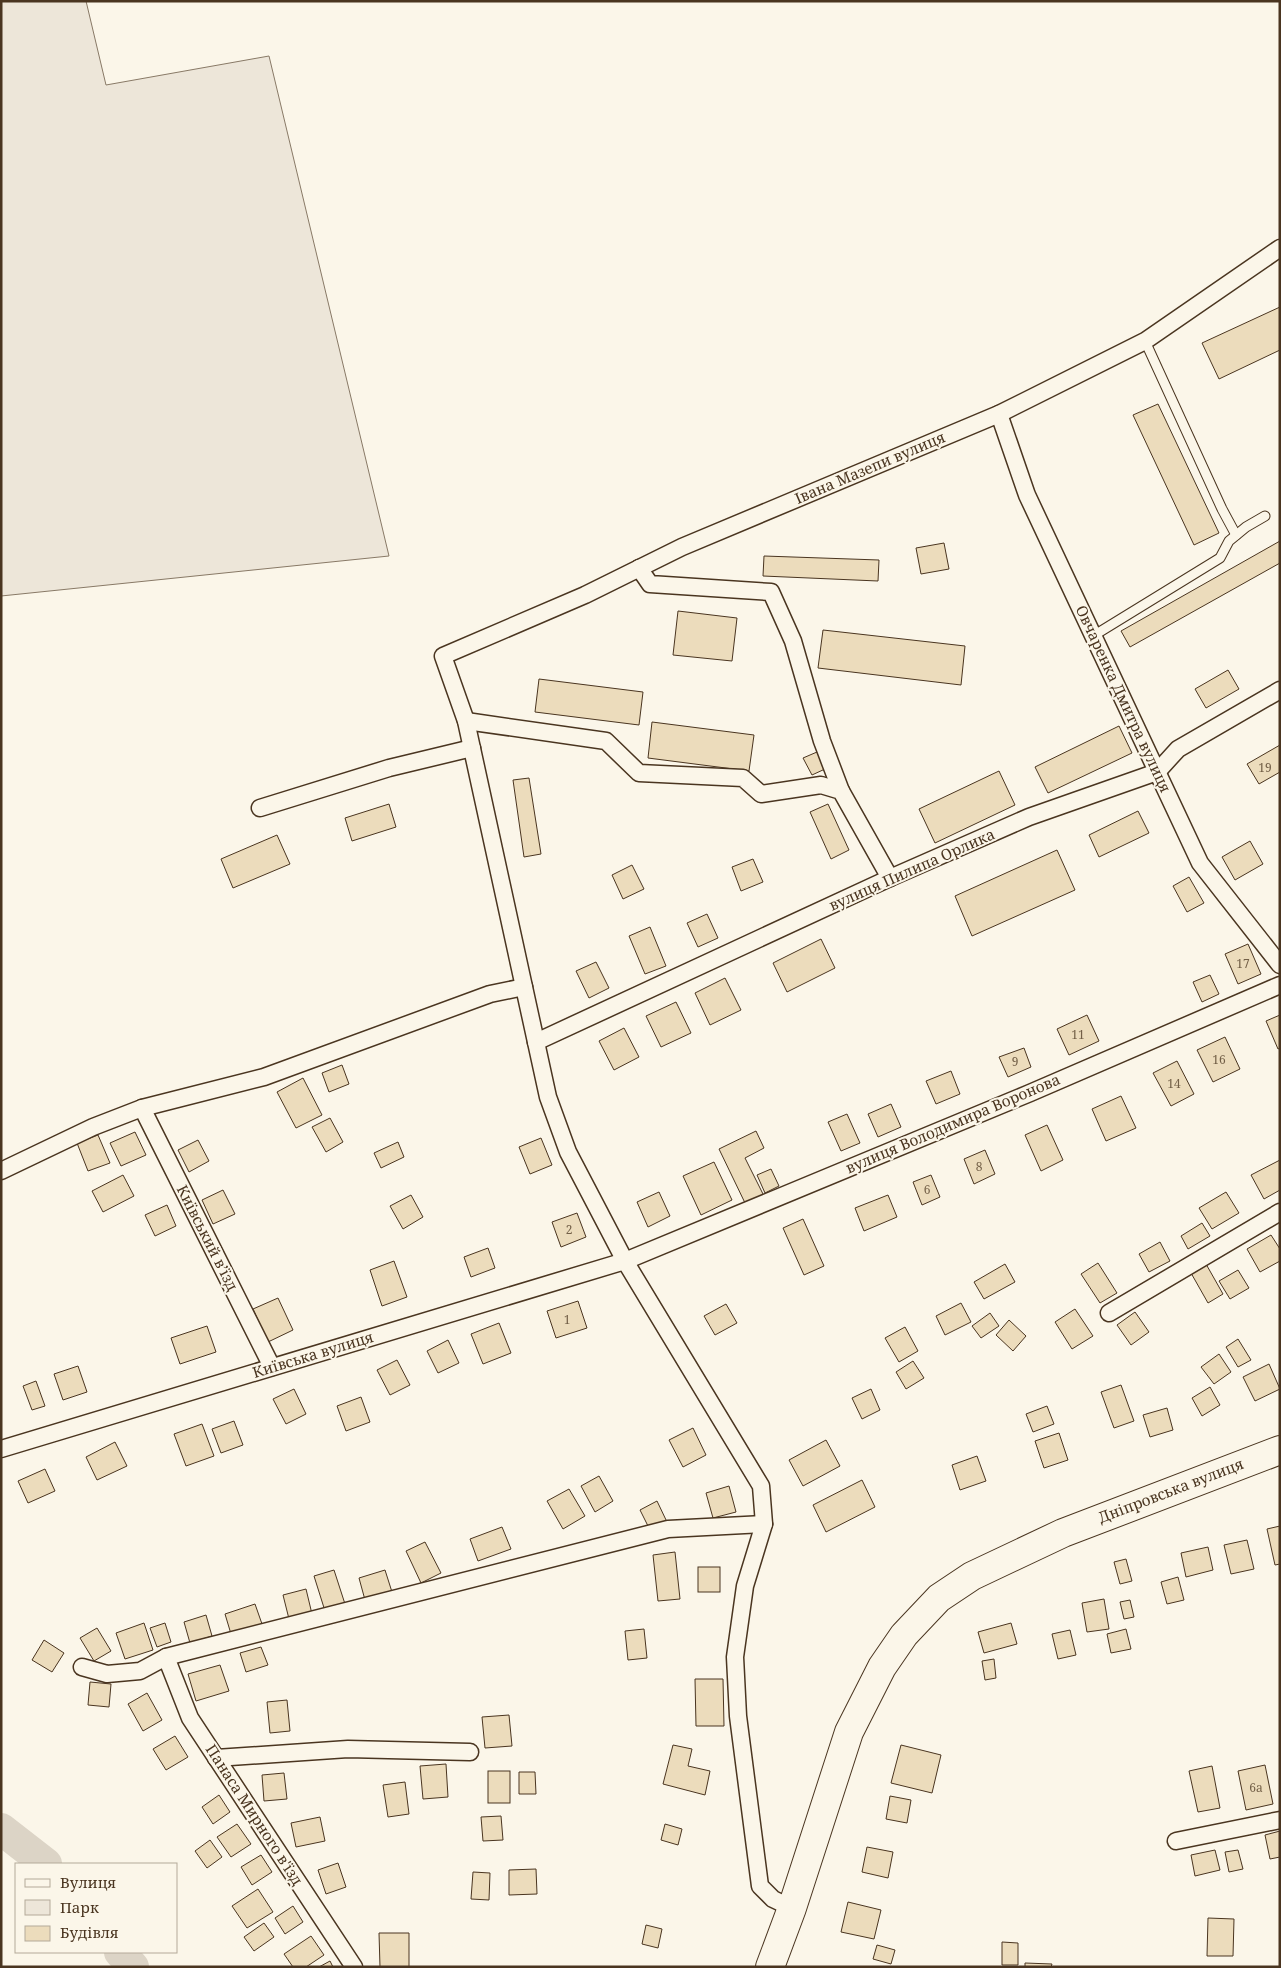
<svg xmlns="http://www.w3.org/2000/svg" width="1281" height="1968" font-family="'Noto Serif',serif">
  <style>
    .green { fill: #ede6d9; stroke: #887966 }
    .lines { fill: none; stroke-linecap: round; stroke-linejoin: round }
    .river { stroke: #dcd4c6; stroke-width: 32 }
    .building { fill: #ecdcbc; stroke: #4a3520 }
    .service-casing { stroke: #4a3520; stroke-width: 11 }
    .minor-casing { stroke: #4a3520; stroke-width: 19 }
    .trunk-casing { stroke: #4a3520; stroke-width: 30 }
    .service { stroke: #fbf6e9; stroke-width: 9 }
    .minor { stroke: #fbf6e9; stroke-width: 16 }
    .trunk { stroke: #fbf6e9; stroke-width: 28 }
    .labels { text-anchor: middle; stroke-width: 4; stroke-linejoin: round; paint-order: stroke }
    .number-label { font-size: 12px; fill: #725f47 }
    .street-label { font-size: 15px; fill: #4a3520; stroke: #fbf6e9 }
  </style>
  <rect width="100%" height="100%" fill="#fbf6e9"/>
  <path class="green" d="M1,1H86L106,85L269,56L389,556L1,596Z"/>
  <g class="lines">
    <g class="river">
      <path d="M1,1829L46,1864"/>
      <path d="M120,1952L133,1967"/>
    </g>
  </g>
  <g class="building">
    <path d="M1280,307V350L1219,379L1202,343Z"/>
    <path d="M1158,404L1219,533L1194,545L1133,415Z"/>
    <path d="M1280,541V563L1130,647L1121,631Z"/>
    <path d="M944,543L949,569L921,574L916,548Z"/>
    <path d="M764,556L879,560L878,581L763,576Z"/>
    <path d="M678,611L737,618L732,661L673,655Z"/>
    <path d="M823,630L965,646L961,685L818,668Z"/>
    <path d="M1228,670L1239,689L1206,708L1195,689Z"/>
    <path d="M539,679L643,692L639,725L535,712Z"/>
    <path d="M652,722L754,735L749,771L648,758Z"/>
    <path d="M1119,726L1132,753L1048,793L1035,767Z"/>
    <path d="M1280,745V772L1259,784L1247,764Z"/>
    <path d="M817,752L825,769L812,775L803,758Z"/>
    <path d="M999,771L1015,805L935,843L919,809Z"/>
    <path d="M529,778L541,854L524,857L513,780Z"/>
    <path d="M389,804L396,827L352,841L345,818Z"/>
    <path d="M828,804L849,850L831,859L810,812Z"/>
    <path d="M1138,811L1149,833L1099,857L1089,835Z"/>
    <path d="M277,835L290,864L233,888L221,859Z"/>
    <path d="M1250,841L1263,864L1235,880L1222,857Z"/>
    <path d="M1057,850L1075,890L972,936L955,896Z"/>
    <path d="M753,859L763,882L741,891L732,867Z"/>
    <path d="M632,865L644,889L623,899L612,875Z"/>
    <path d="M1189,877L1204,903L1187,912L1173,886Z"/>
    <path d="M707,914L718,938L698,947L687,923Z"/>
    <path d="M650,927L666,966L645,974L629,936Z"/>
    <path d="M821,939L835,968L787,992L773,963Z"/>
    <path d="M1248,944L1261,974L1238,984L1225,954Z"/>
    <path d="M596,962L609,988L589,998L576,971Z"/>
    <path d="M1210,975L1219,994L1202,1002L1193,982Z"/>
    <path d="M725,978L741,1010L710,1025L695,993Z"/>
    <path d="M676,1002L691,1033L661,1047L646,1016Z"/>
    <path d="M1087,1015L1099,1041L1069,1055L1057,1029Z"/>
    <path d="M1280,1015V1048L1278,1049L1266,1021Z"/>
    <path d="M624,1028L639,1057L614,1070L599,1041Z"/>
    <path d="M1225,1037L1240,1069L1213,1082L1197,1050Z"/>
    <path d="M1024,1048L1031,1067L1008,1077L999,1057Z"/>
    <path d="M1177,1061L1194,1094L1171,1106L1153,1073Z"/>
    <path d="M342,1065L349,1084L329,1092L322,1073Z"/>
    <path d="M951,1071L960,1094L936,1104L926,1081Z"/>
    <path d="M303,1078L322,1115L296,1128L277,1092Z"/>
    <path d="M1121,1096L1136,1128L1106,1141L1092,1109Z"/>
    <path d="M891,1104L901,1127L878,1137L868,1114Z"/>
    <path d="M847,1114L860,1143L841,1151L828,1122Z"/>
    <path d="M330,1118L343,1142L326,1152L312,1127Z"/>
    <path d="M1047,1125L1063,1160L1041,1171L1025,1135Z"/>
    <path d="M756,1131L764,1148L745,1158L764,1196L746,1205L719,1149Z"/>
    <path d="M135,1132L146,1155L121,1166L110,1143Z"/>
    <path d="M98,1135L110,1163L88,1171L77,1143Z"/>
    <path d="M541,1138L552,1165L530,1174L519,1147Z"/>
    <path d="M198,1140L209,1161L189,1172L178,1150Z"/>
    <path d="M398,1142L404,1157L381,1168L374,1153Z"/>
    <path d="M985,1150L995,1174L974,1184L964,1159Z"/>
    <path d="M1280,1160V1190L1264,1199L1251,1175Z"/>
    <path d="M714,1162L732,1200L701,1215L683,1176Z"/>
    <path d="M771,1169L779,1186L765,1193L757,1175Z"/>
    <path d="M123,1175L134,1196L103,1212L92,1191Z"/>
    <path d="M931,1175L940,1197L922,1205L913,1182Z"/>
    <path d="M223,1190L235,1214L213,1224L202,1200Z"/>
    <path d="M659,1192L670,1216L648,1227L637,1202Z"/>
    <path d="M1226,1192L1239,1213L1212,1229L1199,1208Z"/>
    <path d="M411,1195L423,1217L403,1229L390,1206Z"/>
    <path d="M888,1195L897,1217L864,1231L855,1208Z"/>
    <path d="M167,1205L176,1226L155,1236L145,1215Z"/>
    <path d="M577,1213L586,1237L561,1247L552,1222Z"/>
    <path d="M803,1219L824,1266L804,1275L783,1228Z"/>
    <path d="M1202,1223L1210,1236L1188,1249L1181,1236Z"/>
    <path d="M1271,1235L1280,1249V1261L1260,1272L1247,1249Z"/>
    <path d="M1160,1242L1170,1261L1149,1272L1139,1254Z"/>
    <path d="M488,1248L495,1268L471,1277L464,1257Z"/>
    <path d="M394,1261L407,1297L382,1306L370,1270Z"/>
    <path d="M1098,1263L1117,1293L1100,1303L1081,1274Z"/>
    <path d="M1005,1264L1015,1282L984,1299L974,1282Z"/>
    <path d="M1206,1264L1223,1294L1208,1303L1191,1273Z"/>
    <path d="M1238,1270L1249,1288L1230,1299L1219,1281Z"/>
    <path d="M278,1298L293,1330L268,1342L253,1309Z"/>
    <path d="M578,1301L587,1328L556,1338L547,1311Z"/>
    <path d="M961,1303L971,1322L945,1335L936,1316Z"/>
    <path d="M726,1304L737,1323L715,1335L704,1316Z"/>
    <path d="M1075,1309L1093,1336L1072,1349L1055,1322Z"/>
    <path d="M1135,1312L1149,1332L1131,1345L1117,1325Z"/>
    <path d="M990,1313L999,1326L981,1338L972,1326Z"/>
    <path d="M1009,1320L1026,1336L1013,1351L996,1335Z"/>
    <path d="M499,1323L511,1353L483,1364L471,1334Z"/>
    <path d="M207,1326L216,1352L180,1364L171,1338Z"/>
    <path d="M905,1327L918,1351L899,1362L885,1338Z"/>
    <path d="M1238,1339L1251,1360L1238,1367L1226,1347Z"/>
    <path d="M448,1340L459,1363L438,1373L427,1351Z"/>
    <path d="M1219,1354L1231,1372L1214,1384L1201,1367Z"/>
    <path d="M397,1360L410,1385L390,1395L377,1370Z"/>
    <path d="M913,1361L924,1378L906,1389L896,1372Z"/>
    <path d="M1269,1364L1280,1389L1255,1401L1243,1377Z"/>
    <path d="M78,1366L87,1392L63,1400L54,1374Z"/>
    <path d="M36,1381L45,1406L32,1410L23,1386Z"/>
    <path d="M1121,1385L1134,1421L1114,1428L1101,1392Z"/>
    <path d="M1210,1387L1220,1405L1202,1416L1192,1398Z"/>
    <path d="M294,1389L306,1414L286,1424L273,1399Z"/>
    <path d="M871,1389L880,1410L862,1419L852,1398Z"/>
    <path d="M361,1397L370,1422L346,1431L337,1406Z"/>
    <path d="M1047,1406L1054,1424L1033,1432L1026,1414Z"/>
    <path d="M1167,1408L1173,1430L1150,1437L1143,1415Z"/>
    <path d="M234,1421L243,1445L221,1453L212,1429Z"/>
    <path d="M202,1424L214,1456L186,1466L174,1434Z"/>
    <path d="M693,1428L706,1455L683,1467L669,1440Z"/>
    <path d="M1059,1433L1068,1460L1044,1468L1035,1441Z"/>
    <path d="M826,1440L840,1466L803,1486L789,1460Z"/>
    <path d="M115,1442L127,1466L97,1480L86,1457Z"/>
    <path d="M977,1456L986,1481L960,1490L952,1465Z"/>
    <path d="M45,1469L55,1491L28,1503L18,1481Z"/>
    <path d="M599,1476L613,1501L595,1512L581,1486Z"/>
    <path d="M862,1480L875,1507L826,1532L813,1505Z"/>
    <path d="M729,1486L736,1512L713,1518L706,1493Z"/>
    <path d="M569,1489L585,1516L563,1529L547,1501Z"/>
    <path d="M657,1501L667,1522L650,1530L640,1510Z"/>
    <path d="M1280,1526V1564L1275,1565L1267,1529Z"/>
    <path d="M502,1527L511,1549L478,1561L470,1539Z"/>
    <path d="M1247,1540L1254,1569L1231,1574L1224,1545Z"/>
    <path d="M425,1542L441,1573L421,1583L406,1551Z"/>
    <path d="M1208,1547L1213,1570L1186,1577L1181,1553Z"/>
    <path d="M675,1552L680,1599L658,1601L653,1555Z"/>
    <path d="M1126,1559L1132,1581L1120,1584L1114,1562Z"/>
    <rect x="698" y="1567" width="22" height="25"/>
    <path d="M334,1570L345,1604L325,1611L314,1576Z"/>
    <path d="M385,1570L392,1592L365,1600L359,1578Z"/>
    <path d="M1178,1577L1184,1600L1167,1604L1161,1582Z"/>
    <path d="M306,1589L312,1614L289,1619L283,1595Z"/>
    <path d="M1104,1599L1109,1629L1087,1632L1082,1603Z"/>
    <path d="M1130,1600L1134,1617L1124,1619L1120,1602Z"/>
    <path d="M255,1604L262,1624L231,1634L225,1614Z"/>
    <path d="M206,1615L212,1636L190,1643L184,1622Z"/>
    <path d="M144,1623L153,1650L125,1659L116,1633Z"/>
    <path d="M165,1623L171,1642L157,1647L150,1628Z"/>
    <path d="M1011,1623L1017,1644L984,1653L978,1632Z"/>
    <path d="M97,1628L111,1651L94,1661L80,1638Z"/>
    <path d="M644,1629L647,1658L628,1660L625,1631Z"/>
    <path d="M1126,1629L1131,1649L1111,1653L1107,1634Z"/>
    <path d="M1070,1630L1076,1655L1058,1659L1052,1634Z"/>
    <path d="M44,1640L64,1653L52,1672L32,1660Z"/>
    <path d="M261,1647L268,1665L246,1672L240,1653Z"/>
    <path d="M994,1659L996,1678L985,1680L982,1661Z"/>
    <path d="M220,1665L229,1691L196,1701L188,1674Z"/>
    <path d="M695,1679H723L724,1726H696Z"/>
    <path d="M90,1682L111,1684L109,1707L88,1705Z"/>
    <path d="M147,1693L162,1720L143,1731L128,1704Z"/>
    <path d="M287,1700L290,1731L270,1733L267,1702Z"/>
    <path d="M509,1715L512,1746L485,1748L482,1717Z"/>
    <path d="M175,1736L188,1757L166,1770L153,1749Z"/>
    <path d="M673,1745L692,1749L688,1766L710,1771L705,1795L663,1784Z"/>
    <path d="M901,1745L941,1755L932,1793L891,1783Z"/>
    <path d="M446,1764L448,1797L423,1799L420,1766Z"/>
    <path d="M1265,1765L1273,1804L1246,1810L1238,1771Z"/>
    <path d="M1212,1766L1220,1808L1198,1812L1189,1771Z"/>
    <rect x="488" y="1771" width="22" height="32"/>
    <path d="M519,1772H535L536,1794H519Z"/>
    <path d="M284,1773L287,1799L264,1801L262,1775Z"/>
    <path d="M405,1782L409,1814L388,1817L383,1785Z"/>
    <path d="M219,1795L230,1812L213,1824L202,1807Z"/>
    <path d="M890,1796L911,1800L907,1823L886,1819Z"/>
    <path d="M501,1816L503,1840L483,1841L481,1817Z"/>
    <path d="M320,1817L325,1841L296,1847L291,1823Z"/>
    <path d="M237,1824L251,1844L231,1857L217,1837Z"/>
    <path d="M665,1824L682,1829L678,1845L661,1840Z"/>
    <path d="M1280,1831V1857L1270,1859L1265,1835Z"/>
    <path d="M210,1840L222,1857L207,1868L195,1851Z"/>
    <path d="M867,1847L893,1852L888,1878L862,1872Z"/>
    <path d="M1215,1850L1220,1870L1195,1876L1191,1855Z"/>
    <path d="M1238,1850L1243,1869L1229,1872L1225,1852Z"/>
    <path d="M261,1855L272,1872L252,1885L241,1867Z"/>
    <path d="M338,1863L346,1887L326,1894L318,1870Z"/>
    <path d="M536,1869L537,1894L509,1895V1870Z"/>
    <path d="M473,1872L490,1873L489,1900L471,1899Z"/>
    <path d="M258,1889L273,1912L247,1928L232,1906Z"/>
    <path d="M848,1902L881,1910L874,1939L841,1932Z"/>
    <path d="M293,1906L303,1922L285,1934L275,1918Z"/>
    <path d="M1208,1918L1234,1919L1233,1956H1207Z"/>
    <path d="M264,1923L274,1937L254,1951L244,1937Z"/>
    <path d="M646,1925L662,1929L658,1948L642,1944Z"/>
    <path d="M379,1933H409V1967H380Z"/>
    <path d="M311,1936L324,1955L306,1967H293L284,1954Z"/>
    <path d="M1002,1942L1018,1943V1965H1002Z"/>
    <path d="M877,1945L895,1950L891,1964L873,1959Z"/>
    <path d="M330,1961L333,1967H319Z"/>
    <path d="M1025,1963L1052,1964L1051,1967H1025Z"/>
  </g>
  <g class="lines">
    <defs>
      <g id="service">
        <path d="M1145,341L1222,509L1236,535"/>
        <path d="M1093,636L1220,558L1229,541L1246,527L1265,516"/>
      </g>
      <g id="minor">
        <path d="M999,414L1027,495L1200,863L1280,965"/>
        <path d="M639,568L650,584L771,592L793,641L822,741L841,791"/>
        <path d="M466,721L606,741L639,773L743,778L761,794L821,785L841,791L890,878"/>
        <path d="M260,808L389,768L472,748"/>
        <path d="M536,1042L890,878L1029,817L1157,772L1178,749L1280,690"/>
        <path d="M142,1108L272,1367"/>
        <path d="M1,1171L93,1127L142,1108L264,1077L490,994L524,987"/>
        <path d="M1109,1313L1280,1212"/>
        <path d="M1,1449L625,1261L1030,1093L1280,985"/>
        <path d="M166,1657L190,1718L354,1967"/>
        <path d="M82,1667L107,1674L140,1671L166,1657L668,1529L764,1524"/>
        <path d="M216,1758L348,1749L470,1752"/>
        <path d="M1176,1841L1280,1820"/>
        <path d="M792,1908L773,1899L760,1886L738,1716L735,1657L745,1586L764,1524L761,1486L625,1261L568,1152L548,1097L466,721L443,656L585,595L682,547L999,414L1145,341L1280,248"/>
      </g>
      <path id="trunk" d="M770,1967L792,1908L849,1732L882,1667L904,1635L939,1598L972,1576L1063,1533L1280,1450"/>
    </defs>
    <use href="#service" class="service-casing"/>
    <use href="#minor" class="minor-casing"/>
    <use href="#trunk" class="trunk-casing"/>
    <use href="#service" class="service"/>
    <use href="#minor" class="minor"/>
    <use href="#trunk" class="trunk"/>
  </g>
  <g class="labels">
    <g class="number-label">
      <text x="1265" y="772">19</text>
      <text x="1243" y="968">17</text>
      <text x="1078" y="1039">11</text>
      <text x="1219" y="1064">16</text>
      <text x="1015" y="1066">9</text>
      <text x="1174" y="1088">14</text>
      <text x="979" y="1171">8</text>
      <text x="927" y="1194">6</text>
      <text x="569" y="1234">2</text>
      <text x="567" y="1324">1</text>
      <text x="1256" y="1792">6а</text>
    </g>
    <g class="street-label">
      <text transform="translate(870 468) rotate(-23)" y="5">Івана Мазепи вулиця</text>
      <text transform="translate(1123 699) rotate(65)" y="5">Овчаренка Дмитра вулиця</text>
      <text transform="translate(912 870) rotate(-24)" y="5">вулиця Пилипа Орлика</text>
      <text transform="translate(953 1124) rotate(-23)" y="5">вулиця Володимира Воронова</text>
      <text transform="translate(207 1238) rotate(63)" y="5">Київський в’їзд</text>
      <text transform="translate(313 1355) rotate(-17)" y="5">Київська вулиця</text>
      <text transform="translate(1171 1491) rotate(-21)" y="5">Дніпровська вулиця</text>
      <text transform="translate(254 1815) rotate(57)" y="5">Панаса Мирного в'їзд</text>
    </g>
  </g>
  <rect width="1281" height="1968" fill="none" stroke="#4a3520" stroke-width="5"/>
  <rect x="15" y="1863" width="162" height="90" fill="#fbf6e9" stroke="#b4a999"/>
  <rect x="25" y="1879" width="25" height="8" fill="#fbf6e9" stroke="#b4a999"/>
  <text x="60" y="1888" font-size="15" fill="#4a3520">Вулиця</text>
  <rect x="25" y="1900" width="25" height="15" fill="#ede6d9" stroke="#b4a999"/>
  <text x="60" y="1913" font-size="15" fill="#4a3520">Парк</text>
  <rect x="25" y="1926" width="25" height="15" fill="#ecdcbc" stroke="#b4a999"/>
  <text x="60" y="1938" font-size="15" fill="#4a3520">Будівля</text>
</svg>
